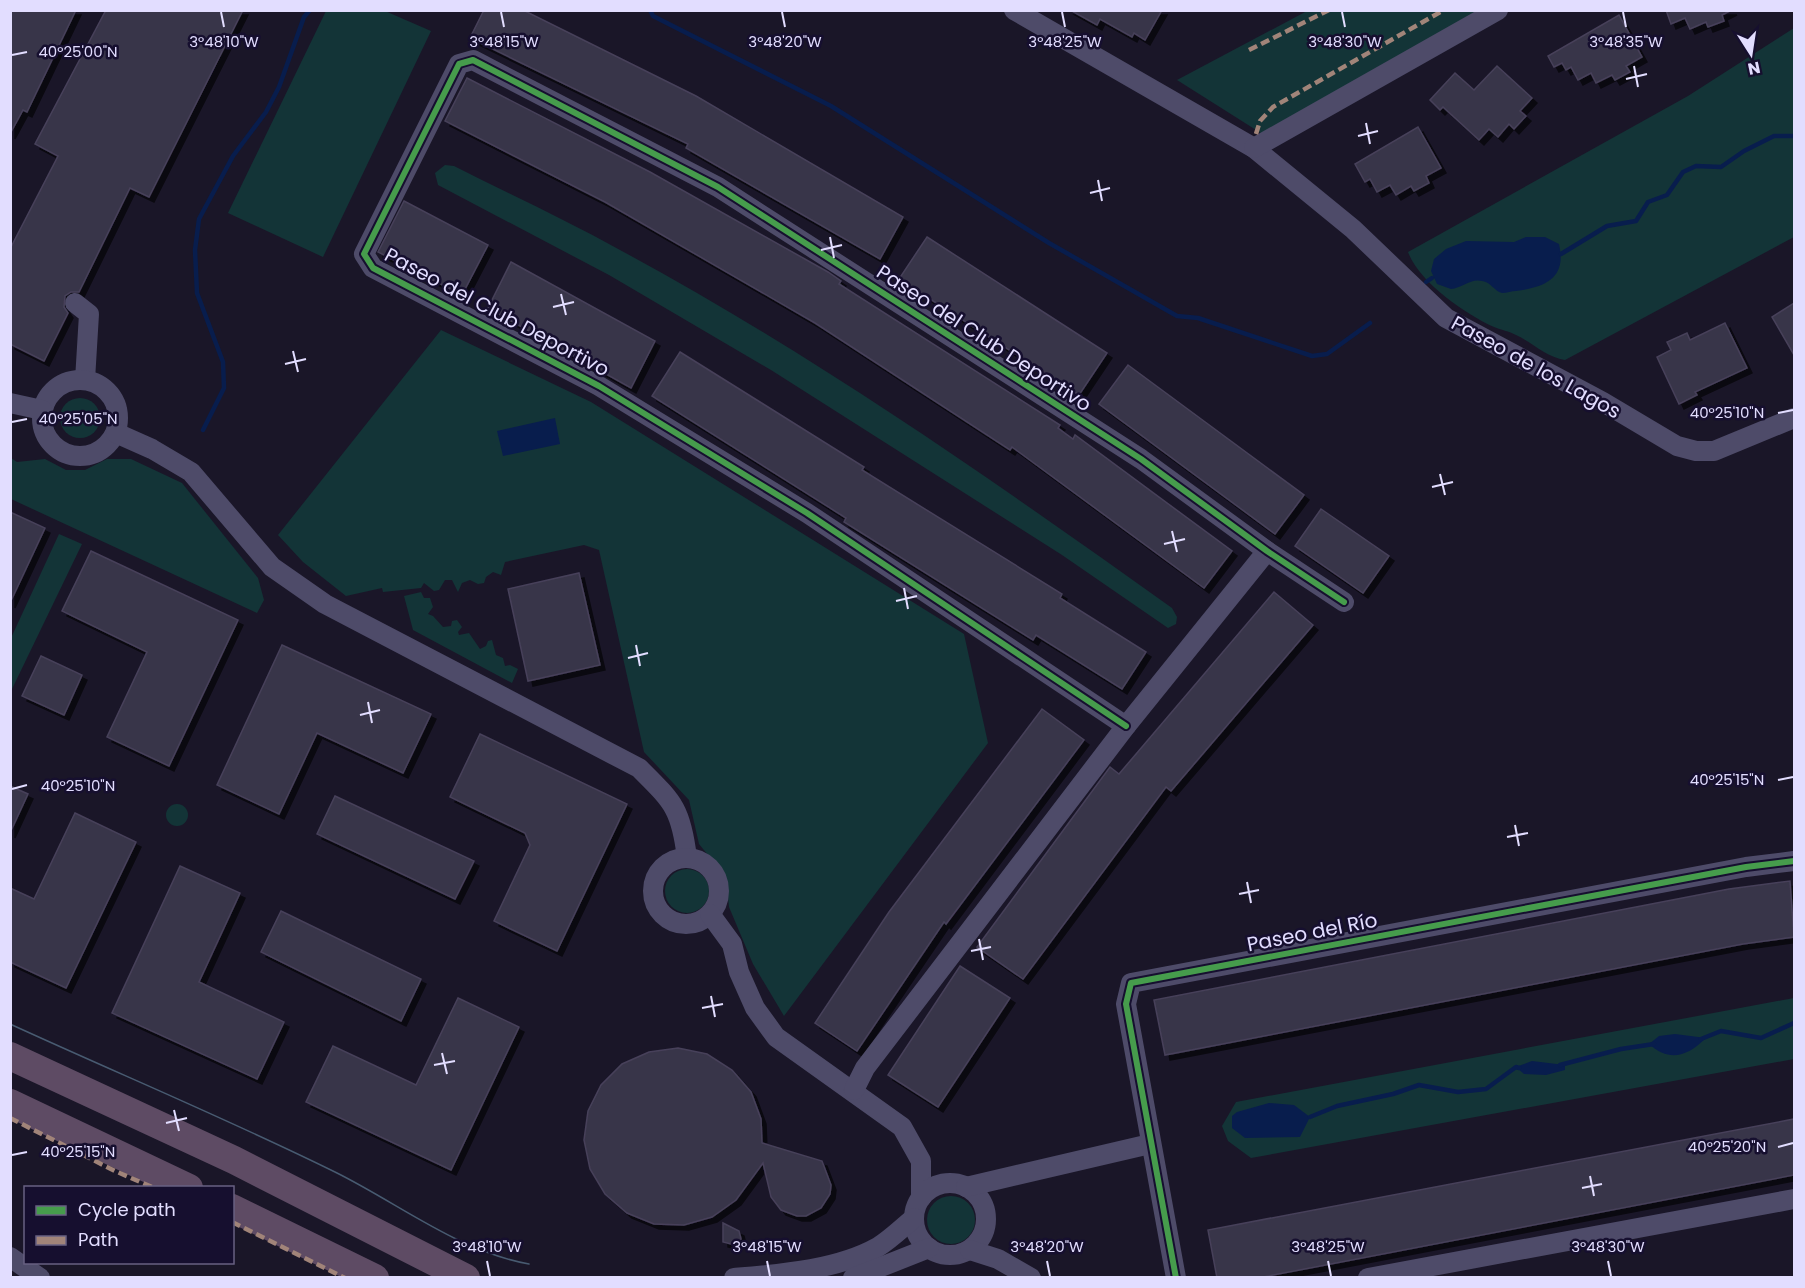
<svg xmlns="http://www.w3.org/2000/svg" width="1805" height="1288" font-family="Poppins,sans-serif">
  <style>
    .green { fill: #133437 }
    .water { fill: #081d4d }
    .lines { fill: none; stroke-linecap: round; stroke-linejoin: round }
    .stream { stroke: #081d4d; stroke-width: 4.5 }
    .building { fill: #393549; stroke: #47415a; stroke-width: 1.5; filter: url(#shadow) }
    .minor { stroke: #4e4b69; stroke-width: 20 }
    .highway { stroke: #5e4b64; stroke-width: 28 }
    .tram { stroke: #485b71; stroke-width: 1.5 }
    .quiet { stroke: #a18479; stroke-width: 4.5; stroke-dasharray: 9 4.5; stroke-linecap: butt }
    .cycleway-casing { stroke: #160f2f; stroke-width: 10 }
    .cycleway { stroke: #469c4c; stroke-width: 6 }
    .ticks { fill: none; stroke: #e2ddff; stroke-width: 2 }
    .labels { text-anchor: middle; stroke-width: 5; stroke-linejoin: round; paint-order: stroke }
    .street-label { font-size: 20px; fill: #e2ddff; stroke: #160f2f }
    .ticks-label { font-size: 15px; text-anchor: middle; fill: #e2ddff; stroke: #160f2f; stroke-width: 5; stroke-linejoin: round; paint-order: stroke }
  </style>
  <defs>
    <filter id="shadow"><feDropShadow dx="5" dy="5" stdDeviation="0" flood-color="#0009"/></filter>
  </defs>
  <rect width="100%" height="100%" fill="#1a1628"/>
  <g class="green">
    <path d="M326,11H385L431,31L323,257L228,213Z"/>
    <path d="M1307,11H1489L1264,135L1177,80Z"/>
    <path d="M1794,28V237L1565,360C1546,357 1533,343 1516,335C1509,331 1501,330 1494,327C1465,314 1419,282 1408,252L1688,96Z"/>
    <path d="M445,165L454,166C509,194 566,220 620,250C813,354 994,481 1172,608L1177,617L1176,624L1168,628L1062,555L771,370L609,275L438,185L435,173Z"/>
    <path d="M441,330L591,402L964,634L988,743L784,1016L753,964L729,907L726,877L699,844L689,800L644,752L599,550L584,545L505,562L501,575L493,572L486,577L484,583L478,584L470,580L462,583L458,592L452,580H445L439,590L434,591L424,583L421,588L383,592L382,588L346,596L303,562L278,535Z"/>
    <circle cx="80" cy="418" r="20"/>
    <path d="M11,458L17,462L45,459L66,470H85L107,459H131L182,483L258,578L264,600L257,613L11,499Z"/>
    <path d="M59,534L82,544L12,689L11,638Z"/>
    <path d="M421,592L424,598H430L433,607L428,614L433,616L443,627L451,626L452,621L457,620L462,627L458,632L459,635L469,633L480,649L486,646L488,641L492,640L496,655L503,658L505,666L510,665L518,669L512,683L413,630L404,596Z"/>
    <circle cx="177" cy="815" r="11"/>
    <circle cx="687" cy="891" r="22"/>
    <path d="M1794,998V1059L1251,1158L1228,1141L1222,1126L1236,1102Z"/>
    <circle cx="951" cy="1220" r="24"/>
  </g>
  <g class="water">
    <path d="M1526,237H1545L1559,244C1567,278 1546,287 1516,291C1512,291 1507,293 1502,293C1494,291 1491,282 1482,281C1471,278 1462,288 1451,289L1437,284L1431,271L1434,259L1446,249L1466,241L1514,242Z"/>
    <path d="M555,418L560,444L503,456L497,431Z"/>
    <path d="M1675,1034L1706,1038C1687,1057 1669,1062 1649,1044L1659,1036Z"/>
    <path d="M1532,1061L1565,1065V1070L1546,1075L1524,1074L1516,1067Z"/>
    <path d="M1269,1103L1294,1105L1310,1117L1300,1137L1245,1138L1232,1128V1116L1237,1112Z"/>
  </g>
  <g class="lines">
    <g class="stream">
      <path d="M650,10L653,16L831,106L1049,243L1177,316L1198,318L1312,356L1327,354L1370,323"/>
      <path d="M1561,254L1607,226L1636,221L1648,202L1667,195L1683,172L1696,166L1721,167L1744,151L1774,136H1794"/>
      <path d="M1426,282L1432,278"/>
      <path d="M203,430L224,388L223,362L197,293L195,250L199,219L233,156L266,112L279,87L304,17L310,10"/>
      <path d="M1701,1039L1721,1031L1761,1038L1794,1023"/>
      <path d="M1560,1065L1621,1049L1654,1044"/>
      <path d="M1310,1117L1337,1106L1393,1094L1419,1085L1458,1092L1486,1089L1516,1067L1519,1068"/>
    </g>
  </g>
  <g class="building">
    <path d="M10,10H76L27,112L23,110L10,134Z"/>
    <path d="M106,10H243L149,197L130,188L79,292H71L65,296L64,307L68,313L44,361L10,344V249L58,156L35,144Z"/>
    <path d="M484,10H523L696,96L903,217L880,259L686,148L688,144L470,38Z"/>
    <path d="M1070,10H1162L1145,40L1134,33L1132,37L1100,19L1097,25Z"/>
    <path d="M1666,10H1732L1722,15L1724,21L1708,27L1706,22L1690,29L1685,18L1671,24Z"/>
    <path d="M1619,15L1642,57L1626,66L1630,72L1615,80L1612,75L1596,83L1591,73L1578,80L1571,67L1566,70L1562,63L1554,67L1548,56Z"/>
    <path d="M1497,66L1532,98L1520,111L1526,116L1514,129L1509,124L1498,137L1489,129L1479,140L1443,107L1440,110L1430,100L1455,73L1474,90Z"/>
    <path d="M467,78L650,172L828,272L841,281L839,284L1060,425L1058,428L1073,439L1075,435L1232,551L1204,588L1012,447L1010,450L815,323L605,202L445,121Z"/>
    <path d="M1418,127L1441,168L1426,176L1429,183L1414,191L1411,186L1396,195L1390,185L1377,192L1370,179L1365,182L1355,164Z"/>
    <path d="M404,201L488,245L462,295L378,252Z"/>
    <path d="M927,237L1107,353L1079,395L899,279Z"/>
    <path d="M511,262L655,341L631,388L488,308Z"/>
    <path d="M1794,303V355L1772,317Z"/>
    <path d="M1725,323L1747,368L1695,392L1697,395L1679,404L1657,357L1671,350L1667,342L1687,333L1690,340Z"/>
    <path d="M680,352L864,467L862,470L1062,594L1060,598L1146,652L1122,689L1036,635L1033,640L844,522L846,518L652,396Z"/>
    <path d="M1128,365L1304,495L1275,534L1099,404Z"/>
    <path d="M1321,509L1389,556L1363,593L1295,546Z"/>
    <path d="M10,512L45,528L10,603Z"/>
    <path d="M91,551L238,620L169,766L107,737L147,652L62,611Z"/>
    <path d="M579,573L600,665L528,681L508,589Z"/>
    <path d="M1274,592L1313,625L1171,791L1166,787L1023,979L977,947L1110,767L1119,774Z"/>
    <path d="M282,645L431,714L403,773L317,733L279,814L217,785Z"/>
    <path d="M41,656L82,675L64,715L22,696Z"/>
    <path d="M1042,709L1084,740L946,924L944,922L857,1051L815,1023L889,912Z"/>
    <path d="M480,734L627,804L557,951L494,921L530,845L525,833L450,797Z"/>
    <path d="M10,786L28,794L10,833Z"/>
    <path d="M335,796L474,861L455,899L317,834Z"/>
    <path d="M75,813L136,842L66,988L10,962V888L34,899Z"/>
    <path d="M180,866L240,893L199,982L284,1022L257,1079L112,1013Z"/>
    <path d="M1790,881L1794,937L1743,944L1165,1055L1154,1000L1729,889Z"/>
    <path d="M281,911L421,979L401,1021L261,952Z"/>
    <path d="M960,966L1010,998L938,1107L888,1075Z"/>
    <path d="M458,998L519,1027L451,1170L306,1102L333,1046L416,1085Z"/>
    <path d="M678,1048L707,1054L732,1070L751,1092L761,1119L762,1143L822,1161L831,1185L830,1194L821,1208L806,1216H797L781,1210L771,1197L763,1163L736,1200L712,1217L684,1225L654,1224L627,1213L605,1194L590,1169L584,1140L588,1111L601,1085L622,1064L649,1052Z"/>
    <path d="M1794,1119V1175L1258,1278H1217L1208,1230Z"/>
    <path d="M723,1223L739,1231L741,1239L735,1245L723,1242Z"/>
  </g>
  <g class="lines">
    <g class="minor">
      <path d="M1014,10L1254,148L1353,229L1446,318L1603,402L1677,446L1696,451H1714L1794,418"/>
      <path d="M1254,148L1498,10"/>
      <path d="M75,303L89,314L85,380"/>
      <circle cx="80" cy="418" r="38"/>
      <path d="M10,403L42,410"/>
      <path d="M116,433L152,449L191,472L272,567L325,604L639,768C673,802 681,808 687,858"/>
      <path d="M1126,726L807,513L599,386L373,268L364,254L459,64L473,60L718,187L1141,459L1267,551L1344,602"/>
      <circle cx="686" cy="891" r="33"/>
      <path d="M710,914L732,944L739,972L755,1008L776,1037L902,1127L921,1161V1198"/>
      <path d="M854,1090L865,1068L1126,726L1267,551"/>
      <circle cx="950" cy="1219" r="36"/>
      <path d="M966,1187L1150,1144"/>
      <path d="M970,1250L998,1259L1031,1278"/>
      <path d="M10,1257L40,1278"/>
      <path d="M734,1278C781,1274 837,1270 878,1247C891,1239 903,1227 914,1218"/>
      <path d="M853,1278L929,1248"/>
      <path d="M1176,1278L1126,1004L1131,983L1746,867L1794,861"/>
      <path d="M1368,1278L1794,1199"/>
    </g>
    <g class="highway">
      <path d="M10,1056L234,1160L466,1278"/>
      <path d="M10,1103L189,1188"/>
      <path d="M232,1208L375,1278"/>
    </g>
    <path class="tram" d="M10,1024C119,1074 230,1120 337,1173C401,1205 458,1251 529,1264"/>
    <g class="quiet">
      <path d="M1249,50L1329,10"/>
      <path d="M1256,134L1260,121L1273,107L1444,10"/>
      <path d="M10,1118L115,1171L154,1188"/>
      <path d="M232,1222L345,1278"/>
    </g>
    <defs>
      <g id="cycleway">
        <path d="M1126,726L807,513L599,386L373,268L364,254L459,64L473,60L718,187L1141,459L1267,551L1344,602"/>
        <path d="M1176,1278L1126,1004L1131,983L1746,867L1794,861"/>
      </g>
    </defs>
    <use href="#cycleway" class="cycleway-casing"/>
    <use href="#cycleway" class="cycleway"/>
  </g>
  <path class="ticks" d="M221,12L224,27M501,12L504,27M782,12L785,27M1062,12L1065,27M1342,12L1345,27M1623,12L1626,27M12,55L27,52M1634,66L1638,87M1626,79L1647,74M1366,123L1370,144M1358,136L1378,131M1098,180L1102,201M1090,193L1110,188M830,237L834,258M821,250L842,245M561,294L566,315M553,307L574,302M293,351L298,372M285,364L306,359M1778,413L1793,410M12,422L27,419M1440,474L1445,495M1432,487L1453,482M1172,531L1177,552M1164,544L1185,539M904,588L908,609M896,601L917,596M636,645L640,666M628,658L648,653M368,702L372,723M360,715L380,710M1778,780L1793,777M12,789L27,785M1515,825L1519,846M1507,837L1528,833M1247,882L1251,903M1239,894L1259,890M979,939L983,960M971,951L991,947M711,996L715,1017M702,1008L723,1004M442,1053L447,1074M434,1065L455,1061M174,1110L179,1131M166,1123L187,1118M1778,1147L1793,1143M12,1155L27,1152M1590,1176L1594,1196M1582,1188L1602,1184M487,1261L490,1276M767,1261L770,1276M1047,1261L1050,1276M1328,1261L1331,1276M1608,1261L1611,1276"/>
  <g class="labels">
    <g class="street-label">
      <text transform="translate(497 312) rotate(28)" y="7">Paseo del Club Deportivo</text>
      <text transform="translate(984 338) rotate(33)" y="7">Paseo del Club Deportivo</text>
      <text transform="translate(1536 367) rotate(29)" y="7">Paseo de los Lagos</text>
      <text transform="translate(1312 932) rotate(-11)" y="7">Paseo del Río</text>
    </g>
  </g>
  <g class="ticks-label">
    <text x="224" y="47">3°48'10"W</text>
    <text x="504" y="47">3°48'15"W</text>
    <text x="785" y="47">3°48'20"W</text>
    <text x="1065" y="47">3°48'25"W</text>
    <text x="1345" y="47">3°48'30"W</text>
    <text x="1626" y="47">3°48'35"W</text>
    <text x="78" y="57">40°25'00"N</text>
    <text x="1727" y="418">40°25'10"N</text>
    <text x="78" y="424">40°25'05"N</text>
    <text x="1727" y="785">40°25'15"N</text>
    <text x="78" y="791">40°25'10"N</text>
    <text x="1727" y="1152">40°25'20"N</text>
    <text x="78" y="1157">40°25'15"N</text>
    <text x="487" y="1252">3°48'10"W</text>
    <text x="767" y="1252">3°48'15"W</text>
    <text x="1047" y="1252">3°48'20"W</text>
    <text x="1328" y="1252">3°48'25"W</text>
    <text x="1608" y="1252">3°48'30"W</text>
  </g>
  <rect width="1805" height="1288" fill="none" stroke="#e2ddff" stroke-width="24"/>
  <rect x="24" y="1186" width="210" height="78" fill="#160f2f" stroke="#686182" stroke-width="1.5"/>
  <rect x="36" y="1206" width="30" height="9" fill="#469c4c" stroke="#686182" stroke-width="1.5"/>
  <text x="78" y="1216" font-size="18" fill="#e2ddff">Cycle path</text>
  <rect x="36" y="1236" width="30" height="9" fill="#a18479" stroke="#686182" stroke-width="1.5"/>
  <text x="78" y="1246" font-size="18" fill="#e2ddff">Path</text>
  <g transform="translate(1751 54) rotate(168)" stroke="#160f2f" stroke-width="4.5" paint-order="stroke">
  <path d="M0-4.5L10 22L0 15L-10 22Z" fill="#e2ddff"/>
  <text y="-9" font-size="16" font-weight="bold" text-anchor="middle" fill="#e2ddff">N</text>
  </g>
</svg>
